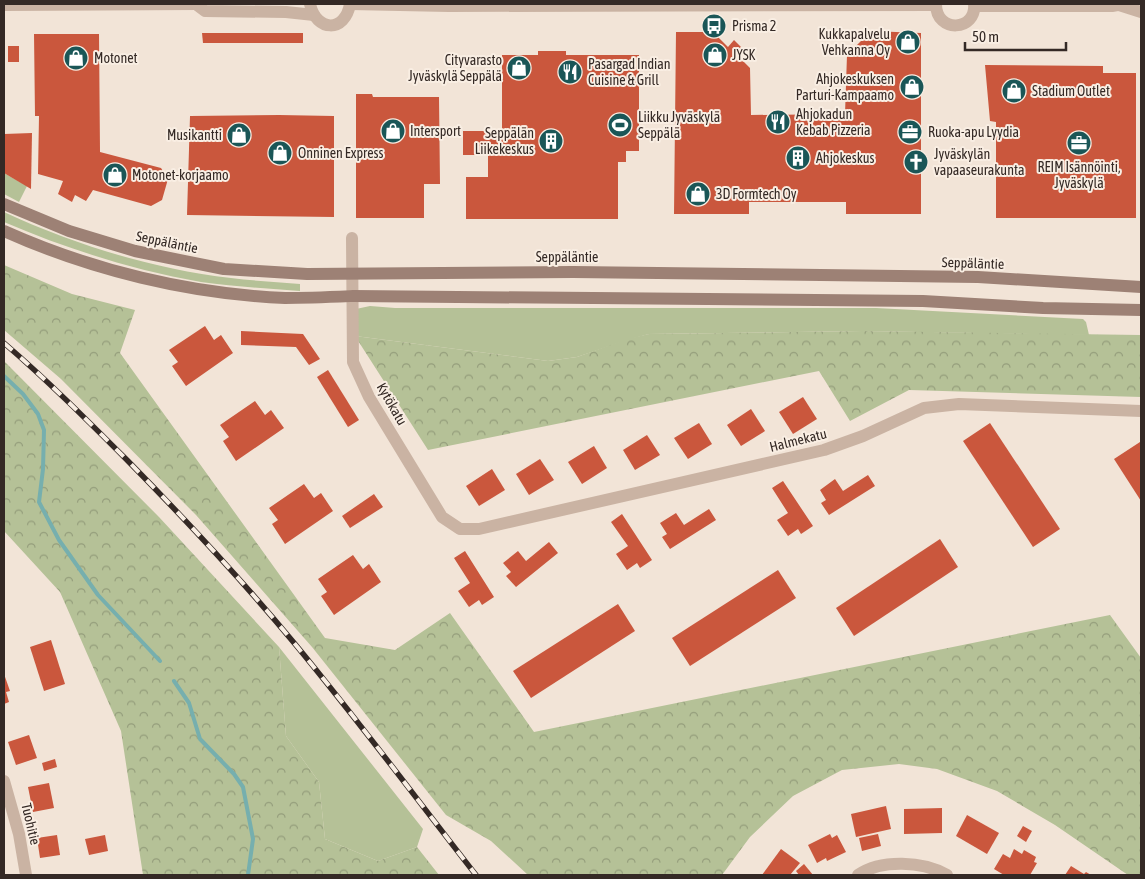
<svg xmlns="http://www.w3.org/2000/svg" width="1145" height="879" font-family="'Asap Condensed',sans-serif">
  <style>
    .grass { fill: #b5c197 }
    .forest { fill: url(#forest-crowns) }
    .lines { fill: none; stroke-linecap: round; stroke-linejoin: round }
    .stream { stroke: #76afae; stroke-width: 4 }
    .building { fill: #ca573d }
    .minor { stroke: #cab3a3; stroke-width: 12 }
    .tertiary { stroke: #cab3a3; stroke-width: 12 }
    .secondary { stroke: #9d8175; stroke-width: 12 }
    .rail-casing { stroke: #342925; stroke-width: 5.5 }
    .rail { stroke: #f9eee3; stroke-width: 4; stroke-dasharray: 11; stroke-linecap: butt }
    .labels { text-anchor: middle; stroke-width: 4; stroke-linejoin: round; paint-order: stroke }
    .poi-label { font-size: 14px; fill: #342925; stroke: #f9eee3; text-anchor: start }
    .street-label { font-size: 14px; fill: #342925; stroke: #f9eee3 }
  </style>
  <defs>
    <pattern id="forest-crowns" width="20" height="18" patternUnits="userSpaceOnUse" patternTransform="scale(1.25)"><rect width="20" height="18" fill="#b5c197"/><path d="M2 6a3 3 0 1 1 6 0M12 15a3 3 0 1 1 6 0" fill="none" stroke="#949d7b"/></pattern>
  </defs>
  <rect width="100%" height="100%" fill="#f2e4d7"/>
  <g class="grass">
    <path d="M4,173L27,186L19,202L4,194Z"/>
    <path d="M4,212C75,245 153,269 231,278C254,281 277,282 300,284V291C267,288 234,287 201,282C133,270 67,249 4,222Z"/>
    <path d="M370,306L395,308H876L1083,319L1086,322L1089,335L862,331L649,334L627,340L577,357L548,361L355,336L356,309Z"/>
    <path d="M279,647L423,829L417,847L378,861L325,839L319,782L286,736Z"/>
  </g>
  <g class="forest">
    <path d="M4,265L72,294L135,310L120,353L325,638L395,650L450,613L534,732L1110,615L1141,658V875H1128L1055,825L997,791L937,769L899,764L842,770L793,796L750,837L722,875H528L491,841L446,815L312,647L196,515L61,379L4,330Z"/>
    <path d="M862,331L1141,335V397L909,390L850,421L819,371L428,450L355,336L548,361L577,357L627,339L649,334Z"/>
    <path d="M4,361L159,517L279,647L286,736L319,782L325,839L378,861L417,847L439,875H143L121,731L60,592L4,531Z"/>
  </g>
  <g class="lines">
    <g class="stream">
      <path d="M4,376L23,394L38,414L44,430L43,469L39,502L59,540L98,595L160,661"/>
      <path d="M174,681L189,703L200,739L234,774L243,787L253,839L248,875"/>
    </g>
  </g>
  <g class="building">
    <path d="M871,31L921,33V214H846V202H749V214H674L676,32H713L728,47L734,40L742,48L736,54L750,68L751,115L845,114L847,55Z"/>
    <path d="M202,33H303V43H203Z"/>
    <path d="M34,34H99L100,152L161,168L168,179L162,200L151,206L93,190L86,201L75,195L72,202L58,194L63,181L38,174L39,116H35Z"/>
    <rect x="8" y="46" width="11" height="16"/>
    <path d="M538,51H566V55H639V151H626V162H618V219H466V177H488V155H463V131H502V55H538Z"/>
    <path d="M985,65L1103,66V73H1136V218H996V122L990,121Z"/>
    <path d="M356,94H372L373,97H439L440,184H424V218H356Z"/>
    <path d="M279,115L334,116V217L187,215L190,116Z"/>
    <path d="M32,133L31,189L4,173V134Z"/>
    <path d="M205,326L214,340L221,335L233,353L186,386L172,366L178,362L169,350Z"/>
    <path d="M241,331L303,334L320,359L309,365L296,347L241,345Z"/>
    <path d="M328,370L359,420L348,427L317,377Z"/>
    <path d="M803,397L817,419L793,434L779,412Z"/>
    <path d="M255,401L265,415L271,410L284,428L236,461L223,441L229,437L220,425Z"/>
    <path d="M751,409L765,431L741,446L727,425Z"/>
    <path d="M699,423L712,444L688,459L674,438Z"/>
    <path d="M990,423L1060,529L1033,547L963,441Z"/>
    <path d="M647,435L660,455L635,470L623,450Z"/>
    <path d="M1140,442L1141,444V501L1114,459Z"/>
    <path d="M594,446L607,468L582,484L568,462Z"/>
    <path d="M540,459L554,480L529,495L516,474Z"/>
    <path d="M492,469L505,490L479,506L466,486Z"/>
    <path d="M868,475L875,486L829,515L821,503L826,500L820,490L835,479L843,491Z"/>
    <path d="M783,481L813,526L801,534L798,529L788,536L777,520L788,513L772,488Z"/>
    <path d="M304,484L314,498L321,493L333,511L285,544L272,524L278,520L269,508Z"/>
    <path d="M374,494L383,507L350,528L342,516Z"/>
    <path d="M709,509L716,520L670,549L662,537L667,534L660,523L676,513L684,525Z"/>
    <path d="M622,514L652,560L640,568L637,563L627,570L616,554L628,546L611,522Z"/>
    <path d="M940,539L958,567L854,636L836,608Z"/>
    <path d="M549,542L558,553L516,587L506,576L511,572L503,563L518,551L526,561Z"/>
    <path d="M465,551L494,597L482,605L479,600L469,607L458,591L470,583L454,558Z"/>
    <path d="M353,555L363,569L369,564L381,582L334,615L321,596L327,592L318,579Z"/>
    <path d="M778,570L796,598L690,666L672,638Z"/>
    <path d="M618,604L635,631L531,698L513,671Z"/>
    <path d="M51,640L65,684L44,691L30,647Z"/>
    <path d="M4,674L10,691L6,692L9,702L4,704Z"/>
    <path d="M29,735L37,758L16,765L8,742Z"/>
    <path d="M55,759L57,767L44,771L42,763Z"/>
    <path d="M49,783L54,808L33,812L28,787Z"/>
    <path d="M886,806L891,829L856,837L851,814Z"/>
    <path d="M942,808V833L904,834V809Z"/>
    <path d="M967,815L999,833L987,854L956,836Z"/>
    <path d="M1023,826L1032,831L1026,842L1017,836Z"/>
    <path d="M830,834L832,838L837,835L846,852L827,861L826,858L817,863L808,845Z"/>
    <path d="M878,834L881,846L862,851L859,838Z"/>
    <path d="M57,835L60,855L40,858L37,838Z"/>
    <path d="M105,835L108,851L89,855L85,839Z"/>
    <path d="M781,849L800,863L790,875H762Z"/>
    <path d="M1014,849L1022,854L1024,850L1036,857L1034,862L1037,863L1030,875H1004L994,869L1003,854L1010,858Z"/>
    <path d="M804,864L813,875H799L796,871Z"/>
    <path d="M1071,866L1084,874L1086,872L1091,875H1065Z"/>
  </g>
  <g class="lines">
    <g class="minor">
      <path d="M352,238L353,362L369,397L442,517L460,529H479L824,450L863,436L924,408L959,404L1141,411"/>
      <path d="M4,781L19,834L26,875"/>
      <path d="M858,875C881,859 923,861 947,875"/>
    </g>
    <g class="tertiary">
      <path d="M310,4C316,32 345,33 350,4"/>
      <path d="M350,4L449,6L936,5"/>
      <path d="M936,4C936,34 977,31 974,4"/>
      <path d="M4,5L198,4"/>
      <path d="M197,5L205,11L286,12L314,15"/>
      <path d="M1119,5L1141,12"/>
      <path d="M975,6H1112L1123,4"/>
    </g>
    <g class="secondary">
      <path d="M4,204L69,231L135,251L224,269L307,274L573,272L978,277L1141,287"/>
      <path d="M4,231C91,270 189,294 285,298C308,298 330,297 353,296L923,301L1043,308L1141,310"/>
    </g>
    <defs>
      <path id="rail" d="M4,343C47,380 87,420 127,460C185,519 242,580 295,644C357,719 416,798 476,875"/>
    </defs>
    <use href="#rail" class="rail-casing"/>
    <use href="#rail" class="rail"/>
  </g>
  <defs>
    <symbol id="bus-disc" viewBox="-11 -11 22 22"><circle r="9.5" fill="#1a5657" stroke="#f9eee3"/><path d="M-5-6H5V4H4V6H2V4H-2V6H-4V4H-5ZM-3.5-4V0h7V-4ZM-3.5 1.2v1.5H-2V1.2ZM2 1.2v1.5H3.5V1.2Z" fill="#fff"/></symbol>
    <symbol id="shop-disc" viewBox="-11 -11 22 22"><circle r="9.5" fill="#1a5657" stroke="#f9eee3"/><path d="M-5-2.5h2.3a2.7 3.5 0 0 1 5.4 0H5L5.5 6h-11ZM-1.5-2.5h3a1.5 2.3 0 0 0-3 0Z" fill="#fff"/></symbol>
    <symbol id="restaurant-disc" viewBox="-11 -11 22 22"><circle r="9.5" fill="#1a5657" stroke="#f9eee3"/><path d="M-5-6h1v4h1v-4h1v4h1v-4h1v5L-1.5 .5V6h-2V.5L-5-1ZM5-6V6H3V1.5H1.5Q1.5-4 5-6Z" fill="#fff"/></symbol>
    <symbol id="stadium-disc" viewBox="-11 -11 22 22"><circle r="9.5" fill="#1a5657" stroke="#f9eee3"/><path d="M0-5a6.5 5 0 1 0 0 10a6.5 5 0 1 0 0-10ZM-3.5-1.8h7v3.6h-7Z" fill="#fff"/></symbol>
    <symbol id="office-disc" viewBox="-11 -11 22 22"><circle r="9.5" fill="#1a5657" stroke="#f9eee3"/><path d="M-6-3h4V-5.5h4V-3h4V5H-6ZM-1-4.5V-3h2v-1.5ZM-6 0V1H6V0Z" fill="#fff"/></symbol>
    <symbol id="building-disc" viewBox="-11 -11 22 22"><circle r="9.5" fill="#1a5657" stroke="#f9eee3"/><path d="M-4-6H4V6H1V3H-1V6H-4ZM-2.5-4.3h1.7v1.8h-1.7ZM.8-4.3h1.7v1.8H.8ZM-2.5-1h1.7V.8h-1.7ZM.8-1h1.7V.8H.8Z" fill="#fff"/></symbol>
    <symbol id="church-disc" viewBox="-11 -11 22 22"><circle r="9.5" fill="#1a5657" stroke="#f9eee3"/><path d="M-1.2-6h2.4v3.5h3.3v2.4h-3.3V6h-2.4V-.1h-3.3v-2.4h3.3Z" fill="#fff"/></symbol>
  </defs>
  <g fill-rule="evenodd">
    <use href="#bus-disc" x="700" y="12" width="28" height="28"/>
    <use href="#shop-disc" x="894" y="28" width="28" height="28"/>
    <use href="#shop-disc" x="701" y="41" width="28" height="28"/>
    <use href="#shop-disc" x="62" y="44" width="28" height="28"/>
    <use href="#shop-disc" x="505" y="54" width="28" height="28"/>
    <use href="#restaurant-disc" x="556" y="58" width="28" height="28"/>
    <use href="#shop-disc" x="898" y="73" width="28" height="28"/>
    <use href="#shop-disc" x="1000" y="77" width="28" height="28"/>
    <use href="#restaurant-disc" x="764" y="108" width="28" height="28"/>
    <use href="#stadium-disc" x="606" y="111" width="28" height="28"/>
    <use href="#shop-disc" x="379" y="117" width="28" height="28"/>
    <use href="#office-disc" x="896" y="118" width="28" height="28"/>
    <use href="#shop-disc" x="225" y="121" width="28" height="28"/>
    <use href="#building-disc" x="537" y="127" width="28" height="28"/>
    <use href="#office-disc" x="1065" y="129" width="28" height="28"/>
    <use href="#shop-disc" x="266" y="139" width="28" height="28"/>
    <use href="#building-disc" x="784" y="144" width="28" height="28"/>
    <use href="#church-disc" x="902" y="148" width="28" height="28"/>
    <use href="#shop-disc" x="101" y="161" width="28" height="28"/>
    <use href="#shop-disc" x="684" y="180" width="28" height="28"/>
  </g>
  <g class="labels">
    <g class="poi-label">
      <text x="732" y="31">Prisma 2</text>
      <text x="890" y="39" text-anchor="end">Kukkapalvelu<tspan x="890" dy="16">Vehkanna Oy</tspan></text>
      <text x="732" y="60">JYSK</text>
      <text x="94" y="63">Motonet</text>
      <text x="502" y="65" text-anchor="end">Cityvarasto<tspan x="502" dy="16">Jyväskylä Seppälä</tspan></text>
      <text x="588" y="69">Pasargad Indian<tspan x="588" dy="16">Cuisine &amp; Grill</tspan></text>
      <text x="894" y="84" text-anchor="end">Ahjokeskuksen<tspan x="894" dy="16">Parturi-Kampaamo</tspan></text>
      <text x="1032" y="96">Stadium Outlet</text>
      <text x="796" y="119">Ahjokadun<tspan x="796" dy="16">Kebab Pizzeria</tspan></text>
      <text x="638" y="122">Liikku Jyväskylä<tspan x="638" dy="16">Seppälä</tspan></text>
      <text x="410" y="136">Intersport</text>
      <text x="928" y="137">Ruoka-apu Lyydia</text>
      <text x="534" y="138" text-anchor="end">Seppälän<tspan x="534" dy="16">Liikekeskus</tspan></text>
      <text x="222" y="140" text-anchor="end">Musikantti</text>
      <text x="298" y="158">Onninen Express</text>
      <text x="934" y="159">Jyväskylän<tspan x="934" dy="16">vapaaseurakunta</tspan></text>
      <text x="816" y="163">Ahjokeskus</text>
      <text x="1079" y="172" text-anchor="middle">REIM Isännöinti,<tspan x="1079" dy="16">Jyväskylä</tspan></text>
      <text x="132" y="180">Motonet-korjaamo</text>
      <text x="716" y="199">3D Formtech Oy</text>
    </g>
    <g class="street-label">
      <text transform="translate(167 242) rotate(12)" y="5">Seppäläntie</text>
      <text x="567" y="262">Seppäläntie</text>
      <text transform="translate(973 263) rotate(2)" y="5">Seppäläntie</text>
      <text transform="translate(392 404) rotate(60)" y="5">Kytökatu</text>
      <text transform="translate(798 440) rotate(-14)" y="5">Halmekatu</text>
      <text transform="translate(31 824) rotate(77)" y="5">Tuohitie</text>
    </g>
  </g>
  <rect width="1145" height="879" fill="none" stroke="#342925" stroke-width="10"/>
  <path d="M965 42v8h101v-8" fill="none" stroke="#342925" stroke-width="2.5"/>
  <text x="972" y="42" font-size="15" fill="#342925" stroke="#f9eee3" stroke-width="4" paint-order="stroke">50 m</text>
</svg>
